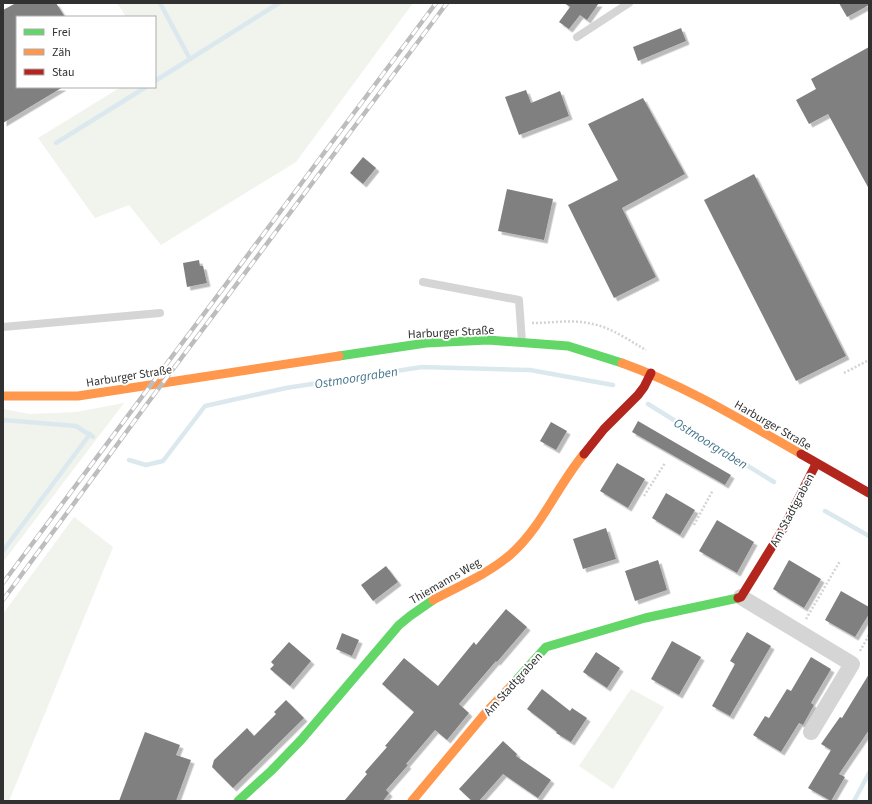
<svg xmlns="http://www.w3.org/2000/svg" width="872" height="804" font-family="'Source Sans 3',sans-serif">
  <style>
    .green { fill: #f1f3ed }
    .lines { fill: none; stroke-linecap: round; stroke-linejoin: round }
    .stream { stroke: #dbe9ef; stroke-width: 4.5 }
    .building { fill: #808080; filter: url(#shadow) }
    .path { stroke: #d4d4d4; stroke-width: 2.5; stroke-dasharray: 2 2; stroke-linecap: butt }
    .lane { stroke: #d5d5d5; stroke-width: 8 }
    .street { stroke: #d5d5d5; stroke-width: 16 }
    .fast { stroke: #63d668; stroke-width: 9 }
    .slow { stroke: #ff974d; stroke-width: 9 }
    .jam { stroke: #b3261e; stroke-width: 9 }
    .rail-casing { stroke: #bdbdbd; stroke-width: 4.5 }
    .rail { stroke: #fff; stroke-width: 3; stroke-dasharray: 9; stroke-linecap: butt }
    .labels { text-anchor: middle; stroke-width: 4; stroke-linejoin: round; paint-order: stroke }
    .street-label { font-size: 12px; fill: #313131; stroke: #fff }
    .water-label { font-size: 13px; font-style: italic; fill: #45748d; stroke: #fff }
  </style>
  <defs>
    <filter id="shadow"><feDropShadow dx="3.5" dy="3.5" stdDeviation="0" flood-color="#0004"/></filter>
  </defs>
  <rect width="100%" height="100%" fill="#fff"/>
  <g class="green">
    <path d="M117,3H413L296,162L161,245L129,205L95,218L38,138L121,87H155V66L156,65L155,63V17H126Z"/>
    <path d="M124,403L9,554L3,562V409L29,414L76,412Z"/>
    <path d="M74,517L113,547L9,801H3V614Z"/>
    <path d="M631,689L664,707L613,789L579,766Z"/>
  </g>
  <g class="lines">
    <g class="stream">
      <path d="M160,3L190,59"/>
      <path d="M155,81L279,3"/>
      <path d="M56,143L146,87"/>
      <path d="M648,404L774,482"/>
      <path d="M3,420L76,426L93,437"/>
      <path d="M129,460L146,465L163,461L205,406L286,388L422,367L530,370L613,385"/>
      <path d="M825,511L869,536"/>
      <path d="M3,551L90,434"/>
      <path d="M854,801L869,773"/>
    </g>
  </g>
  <g class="building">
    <path d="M16,3H56L65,17H17V87H63L3,123V10Z"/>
    <path d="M564,3H599L587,20L580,15L569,29L559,22L570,7Z"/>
    <path d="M839,3H869V5L847,17Z"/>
    <path d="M681,28L686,41L638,61L633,47Z"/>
    <path d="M869,47V189L828,114L809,124L796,100L816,89L811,79Z"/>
    <path d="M526,90L531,103L560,91L569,116L519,135L505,97Z"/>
    <path d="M643,98L685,174L622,208L656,277L614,298L568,205L618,180L588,124Z"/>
    <path d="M363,157L376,168L363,184L350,173Z"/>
    <path d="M754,174L846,356L796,381L704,200Z"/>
    <path d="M507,189L553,199L544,240L498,231Z"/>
    <path d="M199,260L200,266H203L207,283L187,287L183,263Z"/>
    <path d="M638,421L731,475L725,485L632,432Z"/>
    <path d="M551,422L567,431L556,450L540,441Z"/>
    <path d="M617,463L645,479L628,508L600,491Z"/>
    <path d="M666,493L695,510L680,535L652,518Z"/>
    <path d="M717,520L754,542L737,573L699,551Z"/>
    <path d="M606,528L616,559L583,569L573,539Z"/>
    <path d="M658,560L667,590L635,601L625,571Z"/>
    <path d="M789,560L821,579L804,608L773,589Z"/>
    <path d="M386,566L398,582L373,601L361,585Z"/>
    <path d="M841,591L869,607V614L855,637L825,620Z"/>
    <path d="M506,609L527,627L497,662L496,661L459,704L469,713L447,740L435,730L406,764L408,765L386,790L389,793L383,801H344L367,774L365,772L387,747L385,746L414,712L382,684L404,658L438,686L474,642L476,645Z"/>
    <path d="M747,632L771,646L730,716L712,706L735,664L730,661Z"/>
    <path d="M342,633L359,640L352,656L336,649Z"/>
    <path d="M672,641L701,657L679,695L651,679Z"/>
    <path d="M289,642L311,661L290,686L270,669L274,665L271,662Z"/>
    <path d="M596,652L620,668L607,688L583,672Z"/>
    <path d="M811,657L831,669L811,703L814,705L803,725L799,723L781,752L753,735L765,716L769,718L787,689L791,691Z"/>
    <path d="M869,674V730L839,774L845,777L831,801L808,788L831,750L821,744L840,717L842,718Z"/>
    <path d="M542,689L570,711L572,708L587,718L571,742L556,733L557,732L527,709Z"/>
    <path d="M286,700L304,718L233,788L212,767L214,760L247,728L254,736L276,714L274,712Z"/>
    <path d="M145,732L180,745L176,755L191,760L176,801H119Z"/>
    <path d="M503,741L517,754L516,756L551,780L538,798L503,774L479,801H472L459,789Z"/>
  </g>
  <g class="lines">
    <g class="path">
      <path d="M532,323C552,323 573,319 593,324C612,328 630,341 646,350"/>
      <path d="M844,373L869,360"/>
      <path d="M644,496L665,463"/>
      <path d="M694,525L713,490"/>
      <path d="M806,619L840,561"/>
      <path d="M860,651L869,635"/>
    </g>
    <g class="lane">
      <path d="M577,37L629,3"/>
      <path d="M423,282L519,300L522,342"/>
      <path d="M3,327L160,313"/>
    </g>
    <path class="street" d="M741,597L852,664L811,732"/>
    <g class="fast">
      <path d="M339,356L426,343L488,340L568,346L622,363"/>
      <path d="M511,686L546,647L645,618L738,598"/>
      <path d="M238,801L271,771L301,740L399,625L410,616L433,600"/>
    </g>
    <g class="slow">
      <path d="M622,363C686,386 743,421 801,454"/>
      <path d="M3,396H78L339,356"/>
      <path d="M433,600C459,586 488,574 510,555C542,527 557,486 584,454"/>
      <path d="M412,801L488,710L511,686"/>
    </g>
    <g class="jam">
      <path d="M584,454L604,429L638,395L644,387L651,373"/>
      <path d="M801,454L869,493"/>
      <path d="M738,598L741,597L783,529L816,464"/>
    </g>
    <defs>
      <g id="rail">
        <path d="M3,583L436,3"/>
        <path d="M3,600L147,404L447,3"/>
      </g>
    </defs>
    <use href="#rail" class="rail-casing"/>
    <use href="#rail" class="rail"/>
  </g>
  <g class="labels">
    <g class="street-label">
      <text transform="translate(451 332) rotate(-3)" y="4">Harburger Straße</text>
      <text transform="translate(129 376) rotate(-9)" y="4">Harburger Straße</text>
      <text transform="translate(773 425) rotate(30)" y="4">Harburger Straße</text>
      <text transform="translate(792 510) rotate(-62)" y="4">Am Stadtgraben</text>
      <text transform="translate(445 581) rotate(-30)" y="4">Thiemanns Weg</text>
      <text transform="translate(513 684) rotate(-48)" y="4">Am Stadtgraben</text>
    </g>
    <g class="water-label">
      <text transform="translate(356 377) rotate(-9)" y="5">Ostmoorgraben</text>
      <text transform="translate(711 443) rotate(32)" y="5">Ostmoorgraben</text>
    </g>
  </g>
  <rect width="872" height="804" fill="none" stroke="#313131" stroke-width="8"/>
  <rect x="16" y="16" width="140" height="72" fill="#ffffff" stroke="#adadad"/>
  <rect x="24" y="29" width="20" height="6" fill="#63d668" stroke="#adadad"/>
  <text x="52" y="36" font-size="12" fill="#313131">Frei</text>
  <rect x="24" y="49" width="20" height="6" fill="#ff974d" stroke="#adadad"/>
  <text x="52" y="56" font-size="12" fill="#313131">Zäh</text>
  <rect x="24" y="69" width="20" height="6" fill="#b3261e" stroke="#adadad"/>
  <text x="52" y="76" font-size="12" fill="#313131">Stau</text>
</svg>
